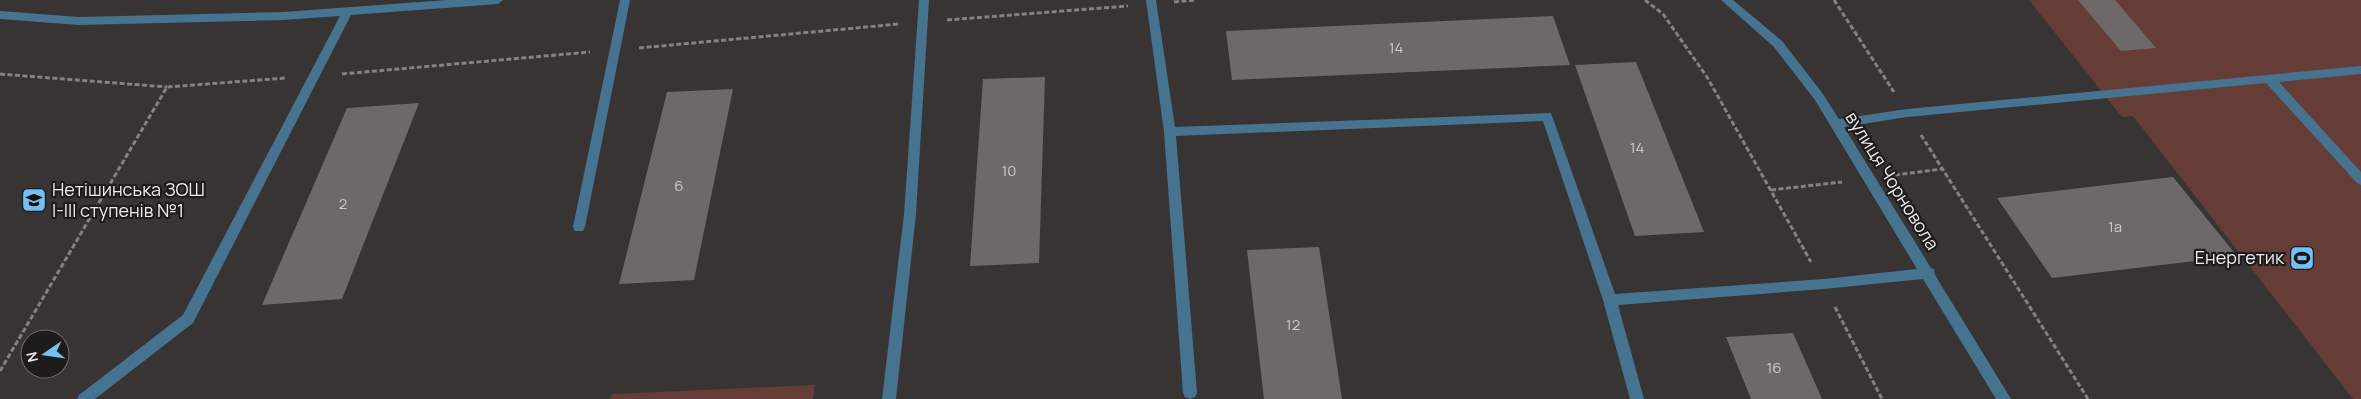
<svg xmlns="http://www.w3.org/2000/svg" width="2361" height="399" font-family="Manrope,sans-serif">
  <style>
    .green { fill: #663d36 }
    .building { fill: #6e6968 }
    .lines { fill: none; stroke-linecap: round; stroke-linejoin: round }
    .path { stroke: #848180; stroke-width: 3; stroke-dasharray: 5 2.5; stroke-linecap: butt }
    .minor { fill: #467390; fill-rule: evenodd }
    .labels { text-anchor: middle; stroke-width: 4.5; stroke-linejoin: round; paint-order: stroke }
    .number-label { font-size: 15px; fill: #cdcaca }
    .street-label { font-size: 18px; fill: #edeaea; stroke: #1e1c1b }
    .poi-label { font-size: 18px; fill: #edeaea; stroke: #1e1c1b; text-anchor: start }
  </style>
  <rect width="100%" height="100%" fill="#383433"/>
  <g class="green">
    <path d="M2029,0H2361V399H2353L2133,116L2122,117Z"/>
    <path d="M815,385L813,399H610L612,394Z"/>
  </g>
  <g class="building">
    <path d="M2078,0H2115L2156,48L2121,51Z"/>
    <path d="M1553,16L1570,65L1232,80L1226,31Z"/>
    <path d="M1636,62L1704,232L1635,236L1575,65Z"/>
    <path d="M1045,77L1039,263L970,266L983,79Z"/>
    <path d="M733,89L694,280L619,284L667,92Z"/>
    <path d="M419,103L342,299L262,305L347,108Z"/>
    <path d="M2173,177L2237,256L2052,278L1997,198Z"/>
    <path d="M1319,247L1342,399H1264L1247,250Z"/>
    <path d="M1793,333L1822,399H1751L1726,337Z"/>
  </g>
  <g class="lines">
    <g class="path">
      <path d="M1645,0L1663,14L1707,77L1811,262"/>
      <path d="M1834,0L1894,92"/>
      <path d="M1174,2L1196,0"/>
      <path d="M947,20L1128,6"/>
      <path d="M639,48L899,24"/>
      <path d="M0,74L167,87"/>
      <path d="M342,74L590,52"/>
      <path d="M1921,135L2088,399"/>
      <path d="M1895,175L1942,169"/>
      <path d="M1771,190L1842,182"/>
      <path d="M1835,307L1882,399"/>
      <path d="M0,371L167,87L286,78"/>
    </g>
    <g class="minor">
      <path d="M447,0H503L498,4L351,15L193,323L95,399H77L79,395L183,315L340,16L283,20L79,25L0,19V11L79,17L283,12Z"/>
      <path d="M620,0H630L585,227L583,231H575L573,227Z"/>
      <path d="M919,0H929L916,214L896,399H882L904,214Z"/>
      <path d="M1146,0H1156L1175,127L1551,113L1615,294L1824,279L1917,269L1815,100L1774,47L1721,0H1733L1782,41L1823,94L1839,119L1907,109L2361,66V74L2279,82L2361,172V185L2357,183L2266,83L1907,117L1844,127L1931,268L1934,269L1935,275L2011,399H1996L1923,279L1824,289L1618,305L1644,399H1630L1603,300L1543,121L1176,136L1197,393L1195,397L1190,399L1185,397L1183,393L1164,132Z"/>
    </g>
  </g>
  <defs>
    <symbol id="school-square" viewBox="-11 -11 22 22"><rect x="-9" y="-9" width="18" height="18" rx="4" fill="#71c1f5" stroke="#1e1c1b"/><path d="M0-5L7-2L0 1L-7-2ZM-4 1L0 2.5L4 1V4Q0 6-4 4Z" fill="#111"/></symbol>
    <symbol id="stadium-square" viewBox="-11 -11 22 22"><rect x="-9" y="-9" width="18" height="18" rx="4" fill="#71c1f5" stroke="#1e1c1b"/><path d="M0-5a6.5 5 0 1 0 0 10a6.5 5 0 1 0 0-10ZM-3.5-1.8h7v3.6h-7Z" fill="#111"/></symbol>
  </defs>
  <g fill-rule="evenodd">
    <use href="#school-square" x="20" y="186" width="28" height="28"/>
    <use href="#stadium-square" x="2288" y="244" width="28" height="28"/>
  </g>
  <g class="labels">
    <g class="number-label">
      <text x="1396" y="53">14</text>
      <text x="1637" y="153">14</text>
      <text x="1009" y="176">10</text>
      <text x="679" y="191">6</text>
      <text x="343" y="209">2</text>
      <text x="2115" y="232">1а</text>
      <text x="1293" y="330">12</text>
      <text x="1774" y="373">16</text>
    </g>
    <g class="street-label">
      <text transform="translate(1892 181) rotate(58)" y="6">вулиця Чорновола</text>
    </g>
    <g class="poi-label">
      <text x="52" y="196">Нетішинська ЗОШ<tspan x="52" dy="21">І-ІІІ ступенів №1</tspan></text>
      <text x="2284" y="264" text-anchor="end">Енергетик</text>
    </g>
  </g>
  <g transform="translate(45 354) rotate(257)"><circle r="24" fill="#1e1c1b" stroke="#716e6e"/>
  <path d="M0-4L9 19L0 12L-9 19Z" fill="#71c1f5"/>
  <text y="-8" font-size="14" font-weight="bold" text-anchor="middle" fill="#edeaea">N</text>
  </g>
</svg>
